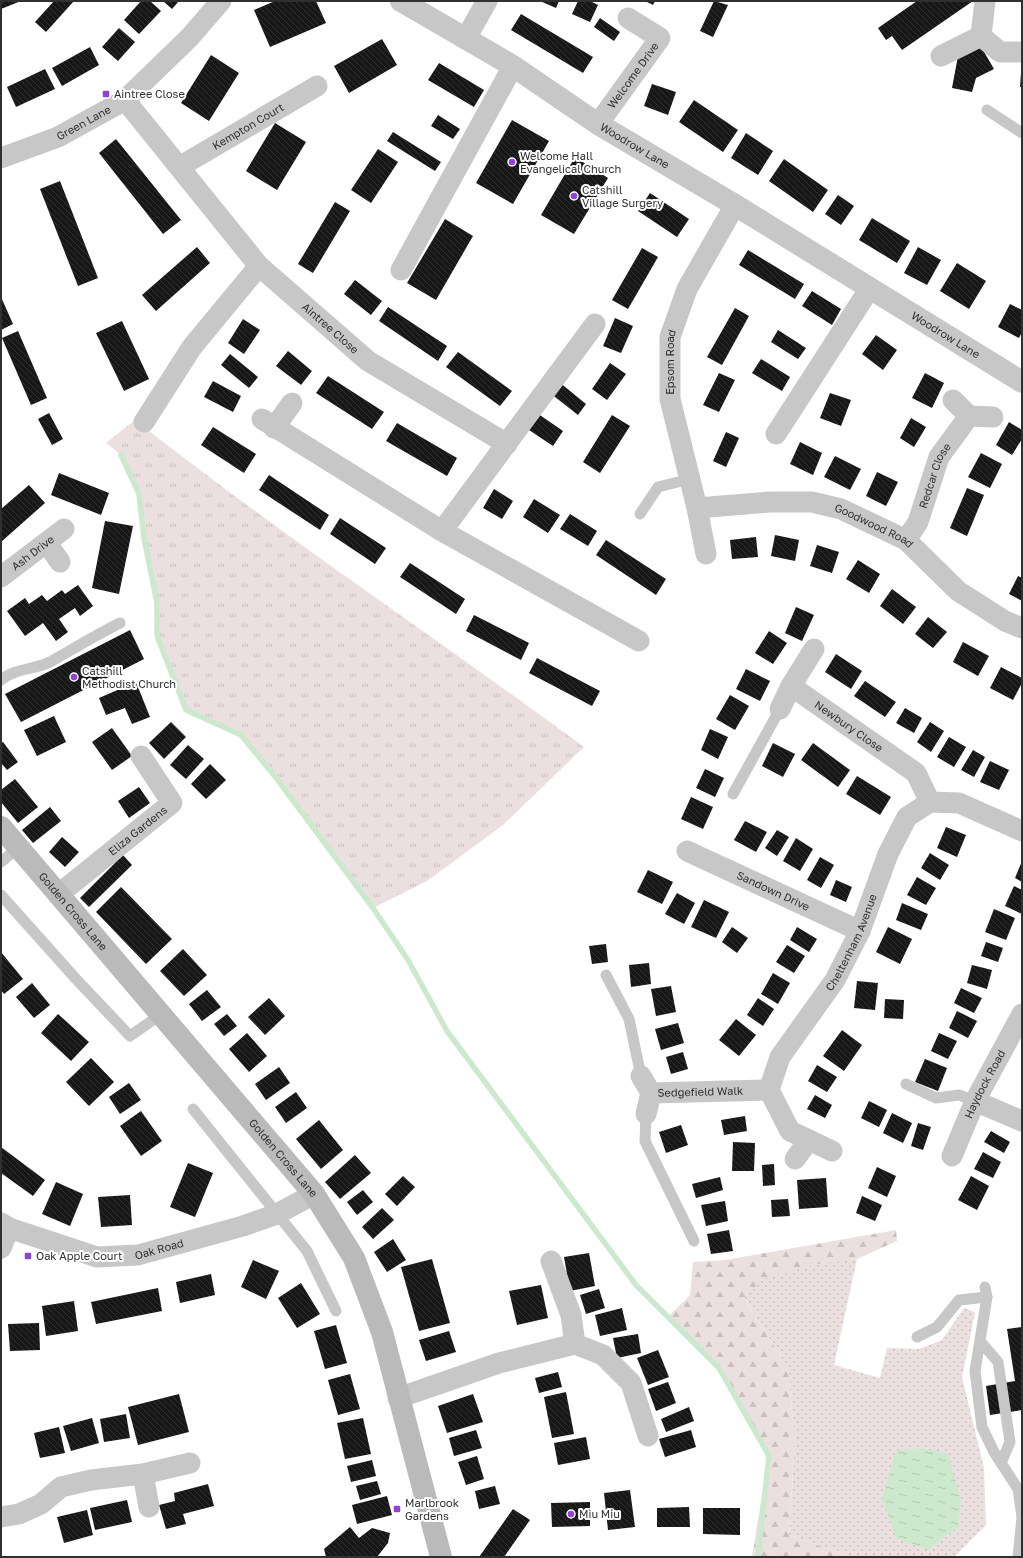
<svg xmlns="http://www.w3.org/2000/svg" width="1023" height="1558" font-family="'Golos Text',sans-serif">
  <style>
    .grass { fill: url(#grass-dots) }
    .forest { fill: url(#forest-firs) }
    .park { fill: url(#park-tufts) }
    .water { fill: url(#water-ripples) }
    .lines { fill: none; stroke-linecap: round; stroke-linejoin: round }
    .stream { stroke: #cde9cd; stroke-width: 5.5 }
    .building { fill: url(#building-back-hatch) }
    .service { stroke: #c7c7c7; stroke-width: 11 }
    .minor { stroke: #c7c7c7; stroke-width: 21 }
    .tertiary { stroke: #c7c7c7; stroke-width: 22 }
    .secondary { stroke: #bababa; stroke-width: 22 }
    .poi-dot { fill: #9241d7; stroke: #fff; stroke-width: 1.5 }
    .labels { text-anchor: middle; stroke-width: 4; stroke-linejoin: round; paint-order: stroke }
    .street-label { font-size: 11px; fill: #303030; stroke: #fff }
    .poi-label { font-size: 11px; fill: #303030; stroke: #fff; text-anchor: start }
  </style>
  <defs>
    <pattern id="grass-dots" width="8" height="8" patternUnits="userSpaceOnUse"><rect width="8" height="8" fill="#ebe0df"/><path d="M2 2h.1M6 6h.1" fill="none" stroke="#cac0c0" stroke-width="1.8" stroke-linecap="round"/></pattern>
    <pattern id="forest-firs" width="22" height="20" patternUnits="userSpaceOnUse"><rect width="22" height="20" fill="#ebe0df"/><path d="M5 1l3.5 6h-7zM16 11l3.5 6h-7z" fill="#cac0c0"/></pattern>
    <pattern id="park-tufts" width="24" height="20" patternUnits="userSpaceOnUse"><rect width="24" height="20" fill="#ebe0df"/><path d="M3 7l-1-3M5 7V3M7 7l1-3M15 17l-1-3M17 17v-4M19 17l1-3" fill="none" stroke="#cac0c0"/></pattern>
    <pattern id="water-ripples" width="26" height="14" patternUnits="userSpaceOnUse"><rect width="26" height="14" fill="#cde9cd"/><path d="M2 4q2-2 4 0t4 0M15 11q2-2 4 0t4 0" fill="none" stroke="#b0c8b0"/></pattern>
    <pattern id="building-back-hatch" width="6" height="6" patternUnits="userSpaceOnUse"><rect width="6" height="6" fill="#171717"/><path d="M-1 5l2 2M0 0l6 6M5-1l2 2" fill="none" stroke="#303030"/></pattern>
  </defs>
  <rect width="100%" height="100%" fill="#fff"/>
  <path class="grass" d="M857,1259L834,1365L880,1378L887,1348L919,1349L942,1340L964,1308L975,1312L962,1377L984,1468L986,1525L954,1557H852L789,1535L795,1441L788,1369L743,1296L764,1278L818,1263Z"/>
  <path class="forest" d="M896,1230L897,1241L857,1259L818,1264L764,1278L744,1298L788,1369L795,1441L789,1535L852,1557H752L768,1457L719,1368L668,1317L690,1295L693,1262L725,1260Z"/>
  <path class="park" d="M135,420C281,535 435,637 584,747L503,825L427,881L373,908L277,779L241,735L186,710L157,636V603L144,538L139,494L121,455L106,443Z"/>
  <path class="water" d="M920,1448L948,1454L961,1501L958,1527L928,1550L896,1538L882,1499L896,1451Z"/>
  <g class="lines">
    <path class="stream" d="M121,455L139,494L144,538L157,603V636L186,710L241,735L277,779L373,908L408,960L447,1031L636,1285L719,1368L769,1456L758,1557"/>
  </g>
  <g class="building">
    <path d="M1,1H21L1,9Z"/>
    <path d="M54,1H74L46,32L35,22Z"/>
    <path d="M141,1H150L161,11L139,34L124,20Z"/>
    <path d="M163,1H179L172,9Z"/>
    <path d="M275,1H316L326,23L270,47L254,10Z"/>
    <path d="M540,1H559L556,8Z"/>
    <path d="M578,1H590L598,5L590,22L572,14Z"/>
    <path d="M645,1H655L653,5Z"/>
    <path d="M714,1L728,5L713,37L700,31Z"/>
    <path d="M917,1H973L902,50L892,36L886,40L878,28Z"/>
    <path d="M521,14L593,57L583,73L511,30Z"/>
    <path d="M600,18L620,32L614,41L594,27Z"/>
    <path d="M119,28L135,42L118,61L102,47Z"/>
    <path d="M382,39L397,65L349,93L334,66Z"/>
    <path d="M979,43L994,69L976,78L972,92L952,88L958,56Z"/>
    <path d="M90,47L99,65L62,86L52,68Z"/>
    <path d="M211,55L239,73L209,121L181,103Z"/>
    <path d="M439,63L484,90L474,107L428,80Z"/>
    <path d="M45,69L55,89L16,107L7,87Z"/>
    <path d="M1021,73H1022V87H1020Z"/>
    <path d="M652,84L676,92L668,115L644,106Z"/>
    <path d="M694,100L738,130L723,152L679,122Z"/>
    <path d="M438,115L460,129L453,139L431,126Z"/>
    <path d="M512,120L549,141L513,204L476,183Z"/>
    <path d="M275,123L306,142L277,190L246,171Z"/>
    <path d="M393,132L441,162L435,171L387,141Z"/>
    <path d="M746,133L773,151L758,175L731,158Z"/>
    <path d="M116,139L181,220L163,234L99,153Z"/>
    <path d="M378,149L398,162L371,203L351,190Z"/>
    <path d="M575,157L608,178L574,234L541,215Z"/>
    <path d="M784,159L828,190L813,212L769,181Z"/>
    <path d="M60,181L98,278L78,286L40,189Z"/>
    <path d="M650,193L689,219L677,237L638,211Z"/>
    <path d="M838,195L854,206L841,225L825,214Z"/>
    <path d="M335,202L350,211L313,273L298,264Z"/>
    <path d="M872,218L910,241L897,263L859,240Z"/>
    <path d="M445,219L473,236L436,300L407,283Z"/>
    <path d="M197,247L210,263L156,311L142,295Z"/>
    <path d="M918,247L941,260L927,285L904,273Z"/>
    <path d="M642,248L658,257L628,309L612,300Z"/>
    <path d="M748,250L804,284L795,299L739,265Z"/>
    <path d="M957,263L986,281L969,309L940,291Z"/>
    <path d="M355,280L382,301L371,315L344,294Z"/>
    <path d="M812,291L841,309L832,325L802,306Z"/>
    <path d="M1,297L13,324L1,330Z"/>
    <path d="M1010,304L1022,310V332L1019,338L998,327Z"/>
    <path d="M388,307L447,346L438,361L379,321Z"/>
    <path d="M735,308L749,316L722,365L707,357Z"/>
    <path d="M615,318L633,326L621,353L603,346Z"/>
    <path d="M243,319L260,330L244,354L228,343Z"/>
    <path d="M122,321L149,379L124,391L96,333Z"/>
    <path d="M778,330L806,348L798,359L771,342Z"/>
    <path d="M18,331L47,398L31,405L2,338Z"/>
    <path d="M876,335L897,350L883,370L862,354Z"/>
    <path d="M288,351L312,371L301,385L276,366Z"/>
    <path d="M458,352L512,391L500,406L446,367Z"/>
    <path d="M230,354L258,377L249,388L221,365Z"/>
    <path d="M761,359L790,377L782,391L752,373Z"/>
    <path d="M610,363L626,374L607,400L592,389Z"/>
    <path d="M719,373L735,380L719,412L703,405Z"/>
    <path d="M925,373L944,383L932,408L912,398Z"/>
    <path d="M328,376L384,412L372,429L316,393Z"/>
    <path d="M213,381L241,396L233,412L204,397Z"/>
    <path d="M559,382L586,404L578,415L550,393Z"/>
    <path d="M830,393L851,400L841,426L820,418Z"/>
    <path d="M49,413L63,439L52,445L38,419Z"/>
    <path d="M537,413L563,431L553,446L526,428Z"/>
    <path d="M612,415L630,426L600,473L583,462Z"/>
    <path d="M911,418L926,427L914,447L900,438Z"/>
    <path d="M1009,422L1022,430V439L1012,455L996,445Z"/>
    <path d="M397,423L457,458L447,476L386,441Z"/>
    <path d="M213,427L256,454L244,473L201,445Z"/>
    <path d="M726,432L739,438L726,467L713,461Z"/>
    <path d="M800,442L822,453L813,475L790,464Z"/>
    <path d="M981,453L1002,464L990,488L968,477Z"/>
    <path d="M835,456L861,469L850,490L824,477Z"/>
    <path d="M877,472L898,482L886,506L866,496Z"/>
    <path d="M59,473L109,493L101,515L51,495Z"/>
    <path d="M269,475L329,515L320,530L259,490Z"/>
    <path d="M29,485L45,503L1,542V509Z"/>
    <path d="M967,488L984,495L967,536L950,528Z"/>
    <path d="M494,489L513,501L502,519L483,508Z"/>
    <path d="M534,499L560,515L548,533L523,517Z"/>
    <path d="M570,514L597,531L588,546L560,529Z"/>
    <path d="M340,518L386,548L375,564L330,534Z"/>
    <path d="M105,521L133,526L119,594L92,588Z"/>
    <path d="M775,535L799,540L795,561L771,556Z"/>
    <path d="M756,537L758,557L732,559L730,540Z"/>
    <path d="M606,540L666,579L656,595L596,555Z"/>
    <path d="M817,545L839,552L832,573L810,566Z"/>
    <path d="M858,560L880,574L869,593L846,579Z"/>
    <path d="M410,563L465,599L456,614L400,577Z"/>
    <path d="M1018,576L1022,578V601L1009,594Z"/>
    <path d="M78,585L93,606L80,616L75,608L59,619L68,632L56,641L43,623L25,636L7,611L25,598L29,604L42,595L47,601L62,590L65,594Z"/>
    <path d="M892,589L916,607L903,624L880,606Z"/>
    <path d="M796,607L814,615L802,641L785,633Z"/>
    <path d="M474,615L529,643L521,660L466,631Z"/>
    <path d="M928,617L947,632L933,648L915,634Z"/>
    <path d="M130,630L144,659L21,722L5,694Z"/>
    <path d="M769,631L787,643L773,664L755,653Z"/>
    <path d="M963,642L989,656L978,676L953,662Z"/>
    <path d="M836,654L862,671L851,689L825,672Z"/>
    <path d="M537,658L600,691L592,706L529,673Z"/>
    <path d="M1001,667L1022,678V683L1013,700L990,688Z"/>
    <path d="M746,669L770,681L760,701L736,689Z"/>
    <path d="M865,681L896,702L885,717L854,696Z"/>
    <path d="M136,682L150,717L132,724L125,708L106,715L99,698Z"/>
    <path d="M730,695L749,706L735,730L716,719Z"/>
    <path d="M905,708L922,718L914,733L896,723Z"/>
    <path d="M54,716L66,742L37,756L24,730Z"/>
    <path d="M171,722L186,737L164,759L149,743Z"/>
    <path d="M930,722L944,731L931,752L917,742Z"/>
    <path d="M112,728L132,756L112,770L92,742Z"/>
    <path d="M710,729L728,737L718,759L701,750Z"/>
    <path d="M949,737L966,747L954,767L937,757Z"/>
    <path d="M3,742L18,762L7,770L1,763V743Z"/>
    <path d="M773,743L795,754L783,777L762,766Z"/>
    <path d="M813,743L850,770L838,787L801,760Z"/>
    <path d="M188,745L204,759L186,779L170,765Z"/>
    <path d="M973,750L985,757L974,777L961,770Z"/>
    <path d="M990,761L1009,770L999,790L980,782Z"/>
    <path d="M210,764L226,780L206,799L191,784Z"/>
    <path d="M705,769L724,778L715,797L696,788Z"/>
    <path d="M857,776L891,797L880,815L846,794Z"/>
    <path d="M15,779L38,807L18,823L1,802V790Z"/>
    <path d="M139,787L150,803L129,818L118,801Z"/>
    <path d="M691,797L713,807L703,829L681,819Z"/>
    <path d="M50,807L61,821L33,843L22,830Z"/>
    <path d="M745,821L767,832L756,852L734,840Z"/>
    <path d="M946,827L966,835L957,857L937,848Z"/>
    <path d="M777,830L789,837L777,856L765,848Z"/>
    <path d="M62,837L79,852L65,867L49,852Z"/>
    <path d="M796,838L813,849L800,871L783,861Z"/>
    <path d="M930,853L949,865L940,880L921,868Z"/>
    <path d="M123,855L132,865L89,907L80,898Z"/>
    <path d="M820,857L834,865L821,888L807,880Z"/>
    <path d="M1022,861V882L1015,878Z"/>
    <path d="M648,870L673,882L662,904L637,892Z"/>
    <path d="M917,877L936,888L926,905L907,895Z"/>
    <path d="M836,880L852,887L846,902L830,895Z"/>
    <path d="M1014,886L1022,890V914L1005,906Z"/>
    <path d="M121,887L172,939L146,964L96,912Z"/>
    <path d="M677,893L695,903L684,924L665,914Z"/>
    <path d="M704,900L729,912L716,938L691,927Z"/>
    <path d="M902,903L928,914L921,930L896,920Z"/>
    <path d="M994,909L1015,918L1006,940L985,932Z"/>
    <path d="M732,927L748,938L737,953L722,942Z"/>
    <path d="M797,927L817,939L809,952L790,940Z"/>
    <path d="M888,927L912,939L900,964L876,952Z"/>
    <path d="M986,942L1003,948L998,962L981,956Z"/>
    <path d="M606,944L608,962L592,964L589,946Z"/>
    <path d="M787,945L805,956L794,973L776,962Z"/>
    <path d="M183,949L207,975L184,996L160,971Z"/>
    <path d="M1,952L23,979L4,994L1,990Z"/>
    <path d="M649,963L651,984L631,987L629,965Z"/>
    <path d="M972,965L992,970L987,989L967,983Z"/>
    <path d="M773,973L790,983L778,1004L761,994Z"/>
    <path d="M857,981L878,983L875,1010L854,1008Z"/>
    <path d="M32,983L50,1005L34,1018L16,997Z"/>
    <path d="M671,986L676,1012L656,1016L651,989Z"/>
    <path d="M961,988L982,998L974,1013L954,1003Z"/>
    <path d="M207,990L221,1007L202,1021L189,1004Z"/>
    <path d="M269,998L285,1016L265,1035L248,1017Z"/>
    <path d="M758,998L774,1009L763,1026L747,1015Z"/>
    <path d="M885,999L904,1000L903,1019L884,1018Z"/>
    <path d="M957,1011L977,1021L968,1038L949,1028Z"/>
    <path d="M58,1014L89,1042L71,1061L41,1033Z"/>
    <path d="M227,1014L237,1026L224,1036L214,1024Z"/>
    <path d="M736,1019L756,1035L739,1056L719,1040Z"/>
    <path d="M678,1023L684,1043L661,1050L655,1029Z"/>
    <path d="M842,1030L862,1045L844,1071L823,1056Z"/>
    <path d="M247,1033L267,1056L249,1072L229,1049Z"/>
    <path d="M939,1033L957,1041L948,1059L931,1051Z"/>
    <path d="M683,1052L688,1069L671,1074L666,1057Z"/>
    <path d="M91,1058L114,1082L89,1106L66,1082Z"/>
    <path d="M925,1059L947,1068L938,1091L915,1082Z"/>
    <path d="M817,1065L837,1077L827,1092L808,1081Z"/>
    <path d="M279,1067L290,1083L266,1100L255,1084Z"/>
    <path d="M129,1083L141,1100L120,1114L109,1097Z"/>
    <path d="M296,1092L307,1108L286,1123L275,1107Z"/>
    <path d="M815,1095L832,1105L825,1118L807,1109Z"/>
    <path d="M869,1101L887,1110L879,1127L861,1118Z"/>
    <path d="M141,1111L162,1141L141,1156L120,1126Z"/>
    <path d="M892,1113L912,1123L903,1143L883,1133Z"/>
    <path d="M745,1116L747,1131L724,1135L721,1120Z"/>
    <path d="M319,1120L343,1150L321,1169L296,1139Z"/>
    <path d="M918,1123L931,1127L923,1150L911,1146Z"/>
    <path d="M681,1125L688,1145L666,1153L659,1132Z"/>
    <path d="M991,1131L1010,1142L1004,1153L984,1142Z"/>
    <path d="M733,1142L755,1143L754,1171H732Z"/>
    <path d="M1,1147L45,1180L33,1196L1,1173Z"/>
    <path d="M983,1152L1001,1162L993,1178L974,1169Z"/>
    <path d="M355,1155L371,1173L340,1199L325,1182Z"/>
    <path d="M188,1163L213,1173L195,1217L170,1207Z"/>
    <path d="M774,1164L775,1185L763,1186L762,1165Z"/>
    <path d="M877,1167L896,1176L887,1197L868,1188Z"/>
    <path d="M403,1176L415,1187L397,1206L385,1194Z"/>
    <path d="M971,1176L989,1186L977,1210L958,1200Z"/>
    <path d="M720,1177L723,1190L696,1198L692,1184Z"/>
    <path d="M826,1178L828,1207L799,1209L797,1180Z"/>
    <path d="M56,1182L83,1194L70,1226L42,1214Z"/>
    <path d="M363,1190L373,1202L357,1215L347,1202Z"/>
    <path d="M130,1195L132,1225L101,1227L98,1197Z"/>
    <path d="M862,1196L882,1205L875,1221L856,1213Z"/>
    <path d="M788,1199L790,1216L772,1217L771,1200Z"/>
    <path d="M725,1201L728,1221L706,1226L701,1205Z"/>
    <path d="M382,1208L394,1220L373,1239L362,1227Z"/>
    <path d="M729,1230L733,1251L711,1254L707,1234Z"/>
    <path d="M393,1239L406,1260L387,1272L374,1252Z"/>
    <path d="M589,1253L595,1286L570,1291L564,1257Z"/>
    <path d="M432,1259L450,1323L419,1331L401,1267Z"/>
    <path d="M253,1260L279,1271L266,1299L241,1287Z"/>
    <path d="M211,1274L215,1295L180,1303L176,1282Z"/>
    <path d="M301,1283L320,1314L297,1328L278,1298Z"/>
    <path d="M541,1285L548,1318L517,1325L509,1291Z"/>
    <path d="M158,1288L162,1311L96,1324L91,1302Z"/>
    <path d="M599,1289L605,1308L586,1314L580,1295Z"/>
    <path d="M74,1301L78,1331L46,1336L42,1306Z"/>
    <path d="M622,1308L627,1330L600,1336L595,1315Z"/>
    <path d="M39,1323L40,1350L10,1351L8,1324Z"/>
    <path d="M336,1325L347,1363L325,1369L314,1331Z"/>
    <path d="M1022,1327V1410L990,1415L986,1386L1015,1381L1007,1329Z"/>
    <path d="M449,1331L456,1352L426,1361L419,1340Z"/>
    <path d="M638,1334L641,1353L617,1358L613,1338Z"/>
    <path d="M658,1350L669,1377L648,1385L637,1358Z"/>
    <path d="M558,1372L562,1387L539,1393L535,1378Z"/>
    <path d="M350,1374L360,1409L338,1415L328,1380Z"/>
    <path d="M668,1382L676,1403L656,1411L648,1389Z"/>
    <path d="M566,1392L574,1434L552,1438L544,1397Z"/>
    <path d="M179,1394L189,1432L138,1445L128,1407Z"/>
    <path d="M473,1394L483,1422L447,1433L438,1406Z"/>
    <path d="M689,1407L694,1421L666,1432L661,1419Z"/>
    <path d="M126,1414L130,1438L104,1442L100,1419Z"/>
    <path d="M92,1418L99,1443L71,1451L63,1426Z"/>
    <path d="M363,1418L371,1454L345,1459L337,1423Z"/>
    <path d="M59,1427L65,1453L40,1458L34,1433Z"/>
    <path d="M476,1430L482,1448L454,1456L449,1438Z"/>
    <path d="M691,1430L696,1447L665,1457L659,1439Z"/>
    <path d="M586,1437L590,1459L558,1465L554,1443Z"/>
    <path d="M477,1456L484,1479L466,1485L458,1462Z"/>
    <path d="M372,1460L376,1476L351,1482L347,1466Z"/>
    <path d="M377,1481L381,1494L360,1500L356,1486Z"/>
    <path d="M208,1484L214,1506L183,1514L186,1524L166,1529L159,1505L175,1501L174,1493Z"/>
    <path d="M495,1486L500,1504L479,1509L475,1491Z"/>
    <path d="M630,1490L635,1527L608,1530L604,1493Z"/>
    <path d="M387,1496L392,1515L357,1524L352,1505Z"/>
    <path d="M127,1500L132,1522L95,1530L90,1508Z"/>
    <path d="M590,1502V1526L552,1527L551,1503Z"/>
    <path d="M689,1507L690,1527H657V1508Z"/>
    <path d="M703,1508H740V1535L703,1534Z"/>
    <path d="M513,1509L530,1520L504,1557H479Z"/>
    <path d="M87,1510L93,1535L64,1543L57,1517Z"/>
    <path d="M350,1527L359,1538L372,1528L390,1533L388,1543L377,1557H326L324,1549Z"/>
  </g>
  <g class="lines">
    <g class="service">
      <path d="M987,110L1022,133"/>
      <path d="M640,514L658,487L690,479"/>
      <path d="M1,680C15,668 34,670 50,662C73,649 96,635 120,623"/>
      <path d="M733,794L780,709"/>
      <path d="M1,862L18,848"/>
      <path d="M1,895L76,979L130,1036L160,1015"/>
      <path d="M606,975L629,1019L641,1076"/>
      <path d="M906,1084L936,1098L959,1095L975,1101"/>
      <path d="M193,1109L307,1251L336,1311"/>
      <path d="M646,1114L645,1141L694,1241"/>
      <path d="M985,1287L987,1297L975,1371L982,1427L994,1452L1018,1489L1022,1517L1018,1557"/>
      <path d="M917,1337L937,1327L959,1300L987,1297"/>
      <path d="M980,1341L998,1362L1010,1442L1001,1463"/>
    </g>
    <g class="minor">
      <path d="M981,36L1000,52H1022"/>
      <path d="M466,38L487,1"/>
      <path d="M941,56L981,36L985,1"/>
      <path id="s1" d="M125,100L259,266L368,361L507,444"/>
      <path id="s2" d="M598,124L660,38L628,18"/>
      <path id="s3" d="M1,158L58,137L125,100L190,37L221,1"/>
      <path id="s4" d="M179,167L317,86"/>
      <path d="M401,270L513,66"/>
      <path d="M953,400L969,416L993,417"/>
      <path d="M262,419L442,531L639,641"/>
      <path d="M144,422L192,347L259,266"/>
      <path d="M274,428L292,403"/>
      <path d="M776,434L870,288"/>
      <path id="s5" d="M697,508L770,502H812L841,509L906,540L958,591L1005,621L1022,628"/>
      <path d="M442,531L595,324"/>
      <path id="s6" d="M906,540L918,522L939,457L969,416"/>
      <path d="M47,543L60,562"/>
      <path id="s7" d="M706,554L697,508L670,399V337L687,289L735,205"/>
      <path id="s8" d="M1,577L64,529"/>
      <path id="s9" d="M814,649L791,686L916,773L930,802"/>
      <path d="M780,709L791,686"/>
      <path id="s10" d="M687,851L860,931"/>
      <path id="s11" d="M59,894L172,803L141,756"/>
      <path id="s12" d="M641,1076L651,1093L769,1090"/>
      <path d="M975,1101L1022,1121"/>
      <path d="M646,1114L651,1093"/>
      <path id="s13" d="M832,1151L790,1131L769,1090L780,1057L835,980L860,931L888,854L907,817L930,802L959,803L1022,831"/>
      <path id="s14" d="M952,1156L975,1101L1022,1014"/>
      <path d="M795,1159L809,1140"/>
      <path id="s15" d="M1,1223L9,1228L97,1257L138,1255L243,1226L277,1214L314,1194"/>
      <path d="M1,1248L9,1228"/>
      <path d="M551,1261L571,1315L575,1344L603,1355L631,1383L648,1436"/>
      <path d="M398,1398L499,1363L575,1344"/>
      <path d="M143,1474L149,1507"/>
      <path d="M1,1517L19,1514L41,1504L61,1487L91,1480L143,1474L190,1463"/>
    </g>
    <path class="tertiary" id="s16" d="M401,1L513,66L598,124L735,205L1022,382"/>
    <path class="secondary" id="s17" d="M1,827L314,1194L354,1258L382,1332L441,1557"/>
  </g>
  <g class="poi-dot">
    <rect x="102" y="90" width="8" height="8" rx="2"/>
    <circle cx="512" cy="162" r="4"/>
    <circle cx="574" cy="196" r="4"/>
    <circle cx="74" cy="677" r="4"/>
    <rect x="24" y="1252" width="8" height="8" rx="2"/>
    <rect x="393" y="1505" width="8" height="8" rx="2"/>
    <circle cx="571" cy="1514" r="4"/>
  </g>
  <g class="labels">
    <g class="street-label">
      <text dy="4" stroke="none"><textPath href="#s2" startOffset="60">Welcome Drive</textPath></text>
      <text dy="4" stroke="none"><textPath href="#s3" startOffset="90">Green Lane</textPath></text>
      <text dy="4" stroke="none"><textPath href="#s4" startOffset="80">Kempton Court</textPath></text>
      <text dy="4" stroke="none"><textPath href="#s16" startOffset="275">Woodrow Lane</textPath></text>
      <text dy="4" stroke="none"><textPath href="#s1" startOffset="308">Aintree Close</textPath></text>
      <text dy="4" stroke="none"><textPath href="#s16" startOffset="639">Woodrow Lane</textPath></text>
      <text dy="4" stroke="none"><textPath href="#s7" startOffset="196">Epsom Road</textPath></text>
      <text dy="4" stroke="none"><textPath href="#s6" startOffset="71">Redcar Close</textPath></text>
      <text dy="4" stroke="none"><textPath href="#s5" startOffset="182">Goodwood Road</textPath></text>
      <text dy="4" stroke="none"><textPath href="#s8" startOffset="40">Ash Drive</textPath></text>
      <text dy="4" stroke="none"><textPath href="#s9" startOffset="114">Newbury Close</textPath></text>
      <text dy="4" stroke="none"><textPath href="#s11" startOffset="101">Eliza Gardens</textPath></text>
      <text dy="4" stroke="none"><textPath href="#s10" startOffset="95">Sandown Drive</textPath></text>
      <text dy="4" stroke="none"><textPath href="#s17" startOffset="111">Golden Cross Lane</textPath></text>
      <text dy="4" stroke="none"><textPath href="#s13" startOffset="263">Cheltenham Avenue</textPath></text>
      <text dy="4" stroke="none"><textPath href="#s14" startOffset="79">Haydock Road</textPath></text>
      <text dy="4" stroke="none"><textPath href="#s12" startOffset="69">Sedgefield Walk</textPath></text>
      <text dy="4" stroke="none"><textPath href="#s17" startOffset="435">Golden Cross Lane</textPath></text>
      <text dy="4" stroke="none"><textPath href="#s15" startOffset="165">Oak Road</textPath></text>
    </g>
    <g class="poi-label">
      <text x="114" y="98">Aintree Close</text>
      <text x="520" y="160">Welcome Hall<tspan x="520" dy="13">Evangelical Church</tspan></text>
      <text x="582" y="194">Catshill<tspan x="582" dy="13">Village Surgery</tspan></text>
      <text x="82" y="675">Catshill<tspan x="82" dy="13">Methodist Church</tspan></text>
      <text x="36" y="1260">Oak Apple Court</text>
      <text x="405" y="1507">Marlbrook<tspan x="405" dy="13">Gardens</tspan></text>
      <text x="579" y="1518">Miu Miu</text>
    </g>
  </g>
  <rect width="1023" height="1558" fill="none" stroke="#303030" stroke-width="4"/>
</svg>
